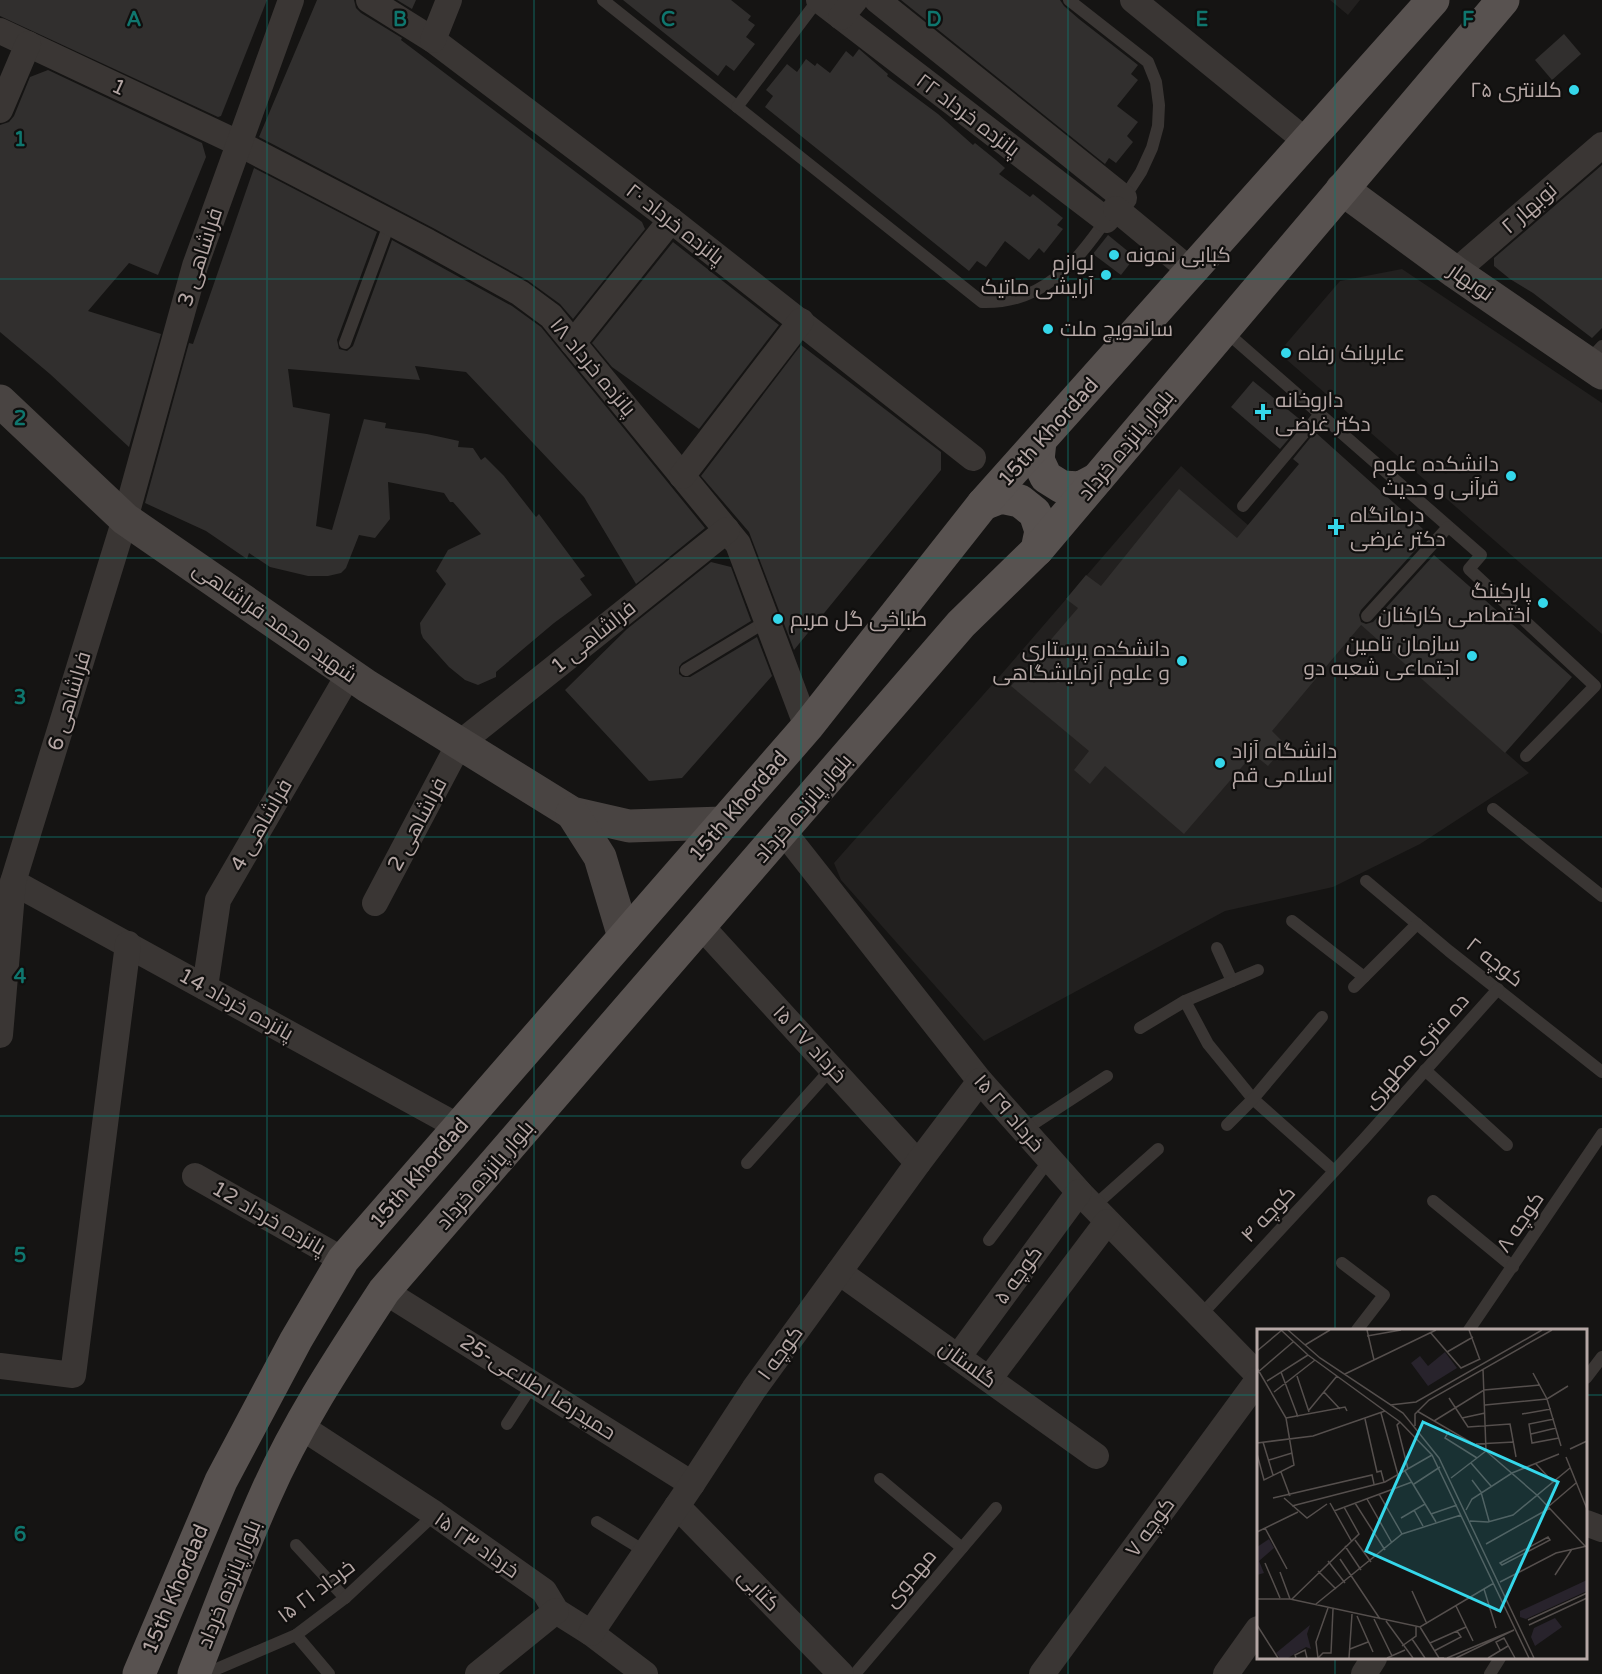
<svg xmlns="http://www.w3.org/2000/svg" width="1602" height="1674" font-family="'Varela Round',Cairo,sans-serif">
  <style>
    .built { fill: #22201f }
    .building { fill: #312f2e }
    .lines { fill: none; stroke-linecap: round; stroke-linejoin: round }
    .lane { stroke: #3a3634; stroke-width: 12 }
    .street { stroke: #3a3634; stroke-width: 26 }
    .secondary { stroke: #494442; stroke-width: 33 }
    .primary { stroke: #585250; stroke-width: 33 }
    .grid { fill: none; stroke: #0f766e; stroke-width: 1.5; stroke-opacity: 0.55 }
    .poi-dot { fill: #35d7ea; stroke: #100f0e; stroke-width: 2 }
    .labels { text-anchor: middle; stroke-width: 4.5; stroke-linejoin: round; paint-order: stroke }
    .street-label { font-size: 21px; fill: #b5a7a5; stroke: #100f0e }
    .poi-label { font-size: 21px; fill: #b5a7a5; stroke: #100f0e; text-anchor: start }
    .inset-road { fill: none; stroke: #554f4d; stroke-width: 1.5 }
    .view { fill: #35d7ea; fill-opacity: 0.15; stroke: #35d7ea; stroke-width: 3 }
    .inset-edge { fill: none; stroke: #b5a7a5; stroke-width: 3 }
    .grid-label { font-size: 20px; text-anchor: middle; font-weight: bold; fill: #0f766e; stroke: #100f0e; stroke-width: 4.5; stroke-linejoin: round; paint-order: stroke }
  </style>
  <rect width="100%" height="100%" fill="#151413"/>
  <g class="built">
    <path d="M1330,0H1360L1348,15Z"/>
    <path d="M1402,269L1602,403V634L1287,360L1294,353L1285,345L1340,281Z"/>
    <path d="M1181,466L1529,773L1420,844L1333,887L1225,911L984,1041L841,880L834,863L999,677Z"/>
  </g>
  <g class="building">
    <path d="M0,0H267L221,116L218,117L0,16Z"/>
    <path d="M317,0H354L356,8L361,13L402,38L401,40L642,222L645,229L573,319L560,304L527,280L435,229L259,137Z"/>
    <path d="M397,0H416L412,9Z"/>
    <path d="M623,0H731L751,16L748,20L755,25L746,37L755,44L734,71L726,65L718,76Z"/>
    <path d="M901,0H1060L1064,6L1079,19L1138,65L1131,74L1138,80L1117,106L1138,122L1127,136L1133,142L1116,163L1109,158L1105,164Z"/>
    <path d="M1564,34L1581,54L1552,80L1535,60Z"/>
    <path d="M859,49L888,74L887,76L938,114L973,145L975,143L996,160L1005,168L999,174L1030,197L1033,194L1063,218L1057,225L1063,229L1044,253L1039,248L1029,260L1005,241L986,267L977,261L969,271L765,107L773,96L766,90L787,64L797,72L806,59L815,66L817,63L830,73L846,51L853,57Z"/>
    <path d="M48,70L202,143L206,157L158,275L129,263L88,311L161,334L129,447L50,374L0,332V125L9,122L14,116L30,77Z"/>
    <path d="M1602,165V328L1592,338L1533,293L1510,279L1494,266V258Z"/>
    <path d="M254,168L377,232L337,340L339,349L347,351L353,346L392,240L512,306L541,327L705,528L636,584L584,497L466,372L415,366L420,380L288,369L293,407L330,414L316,526L332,530L364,419L386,423L385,428L427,434L459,441L458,447L473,448L481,460L485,457L504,476L536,517L539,514L585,576L580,579L592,595L554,623L496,672V677L478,685L465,680L449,667L423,638L421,633L420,623L446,584L436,571L448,550L481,534L453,502H450L444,493L388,482L390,519L375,538L359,535L346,568L341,573L328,576H308L270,567L249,553L247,559L206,531L145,503L189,343L193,344Z"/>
    <path d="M1108,235L1135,257L1121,275L1093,254Z"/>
    <path d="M673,242L779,325L699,429L612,367L592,343Z"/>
    <path d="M801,345L941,452V470L794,650L749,532L701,476Z"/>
    <path d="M1253,381L1303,422L1280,449L1231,407Z"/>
    <path d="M1315,432L1423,529L1415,538L1421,544L1361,610L1359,615L1361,622L1366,624L1373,622L1434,555L1572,677L1505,753L1361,625L1272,731L1286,745L1268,766L1253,754L1184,834L1105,766L1090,784L1074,770L1089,751L1011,686L1078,608L1066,599L1086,575L1101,586L1179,489L1237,538L1299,464L1293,459Z"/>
    <path d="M711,562L731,567L751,621L682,663L679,667V674L683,677H690L757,637L772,676L682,778L649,781L565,690L627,629Z"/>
  </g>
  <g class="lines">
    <g class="lane">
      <path d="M603,0L982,302C1042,304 1074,265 1106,220"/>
      <path d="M1069,0L1148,62L1156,82L1159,105L1158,126L1152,148L1141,172L1124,198"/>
      <path d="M737,107L818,0"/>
      <path d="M1225,331L1481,555L1469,569L1595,686L1526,756"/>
      <path d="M345,343L390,222"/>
      <path d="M1588,361L1602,346"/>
      <path d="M1243,506L1320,414"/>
      <path d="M1367,616L1448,527"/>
      <path d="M686,670L767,621"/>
      <path d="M1493,809L1602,896"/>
      <path d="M1366,881L1449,951L1602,1072"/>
      <path d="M1292,921L1364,977"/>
      <path d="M1217,948L1232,981"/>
      <path d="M1354,987L1417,924"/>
      <path d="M1185,1001L1258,970"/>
      <path d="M1140,1028L1185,1001L1208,1044L1253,1099L1334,1171"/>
      <path d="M1425,1070L1507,1145"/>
      <path d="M1227,1125L1253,1099L1322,1017"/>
      <path d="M1024,1130L1107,1076"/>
      <path d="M747,1163L832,1068"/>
      <path d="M1433,1201L1513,1267"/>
      <path d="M1093,1207L1158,1149"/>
      <path d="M989,1240L1050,1159"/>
      <path d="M1342,1263L1384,1295L1357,1330"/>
      <path d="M1200,1316L1364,1139L1498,989"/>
      <path d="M1469,1330L1602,1134"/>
      <path d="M1586,1378L1602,1357"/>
      <path d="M507,1424L533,1384"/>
      <path d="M880,1479L962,1548"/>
      <path d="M597,1522L646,1552"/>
      <path d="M296,1545L345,1598"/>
      <path d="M296,1635L329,1674"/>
      <path d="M205,1674L296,1635L345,1598L435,1514"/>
      <path d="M855,1674L996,1508"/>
      <path d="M1490,1674L1500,1658"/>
    </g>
    <g class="street">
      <path d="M369,0L433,40L671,220L973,458"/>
      <path d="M819,0L1106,220L1124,198L877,0"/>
      <path d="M1133,0L1306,141"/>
      <path d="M841,17L855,0"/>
      <path d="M0,31L238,143L428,242L520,293L551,316L738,544L807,727"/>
      <path d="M433,40L449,0"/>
      <path d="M0,110L28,44"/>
      <path d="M1116,209L1191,271"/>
      <path d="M1455,272L1602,145"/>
      <path d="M573,343L671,220"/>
      <path d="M682,476L801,321"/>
      <path d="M783,831L980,1081L1079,1192L1258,1375"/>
      <path d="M13,882L459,1127"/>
      <path d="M375,903L459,744L727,530"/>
      <path d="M701,926L918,1163"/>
      <path d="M205,987L218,900L349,674"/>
      <path d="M0,1035L13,882L125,519L195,266L291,0"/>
      <path d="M195,1176L343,1260"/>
      <path d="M839,1272L1096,1456"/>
      <path d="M384,1291L692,1484"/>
      <path d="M958,1357L1079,1192"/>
      <path d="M0,1366L73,1375L128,944"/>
      <path d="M989,1379L1107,1222"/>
      <path d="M300,1426L435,1514L544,1591L556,1611L591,1633L645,1674"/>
      <path d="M677,1506L841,1674"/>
      <path d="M1586,1523L1602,1529"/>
      <path d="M591,1633L692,1484L754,1389L918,1163L980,1081"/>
      <path d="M478,1674L556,1611"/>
      <path d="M1042,1674L1258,1380"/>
      <path d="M1226,1674L1258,1629"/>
      <path d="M1364,1674L1374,1658"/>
    </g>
    <g class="secondary">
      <path d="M1342,189L1455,272L1602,373"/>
      <path d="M0,401L125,519L367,686L572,813L629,826L723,823"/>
      <path d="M572,813L600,857L624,937"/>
    </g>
    <g class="primary">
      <path d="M1040,441L1038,460L1046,477L1062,487L1080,488L1097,479"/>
      <path d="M983,504L1001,497L1020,501L1035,513L1041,531L1037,550"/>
      <path d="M139,1674L221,1481L296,1340L343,1260L807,727L983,504L1433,0"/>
      <path d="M194,1674C217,1615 239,1554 265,1496C297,1423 341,1357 384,1291L961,624L1037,550L1503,0"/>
    </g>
  </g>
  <path class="grid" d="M267,0V1674M534,0V1674M801,0V1674M1068,0V1674M1335,0V1330M0,279H1602M0,558H1602M0,837H1602M0,1116H1602M0,1395H1258M1586,1395H1602M1335,1658V1674"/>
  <g class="poi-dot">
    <circle cx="1574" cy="90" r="6"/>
    <circle cx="1114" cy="255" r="6"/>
    <circle cx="1106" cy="275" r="6"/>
    <circle cx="1048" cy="329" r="6"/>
    <circle cx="1286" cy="353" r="6"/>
    <path d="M1260 403h6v6h6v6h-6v6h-6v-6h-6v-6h6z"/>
    <circle cx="1511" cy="476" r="6"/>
    <path d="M1333 518h6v6h6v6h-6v6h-6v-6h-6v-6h6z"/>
    <circle cx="1543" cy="603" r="6"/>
    <circle cx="778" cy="619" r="6"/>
    <circle cx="1472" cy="656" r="6"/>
    <circle cx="1182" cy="661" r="6"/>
    <circle cx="1220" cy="763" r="6"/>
  </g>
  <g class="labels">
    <g class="street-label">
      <text transform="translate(119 87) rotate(25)" y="7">1</text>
      <text transform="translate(968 115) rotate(37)" y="7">پانزده خرداد ۲۲</text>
      <text transform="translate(1529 208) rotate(-41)" y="7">نوبهار ۲</text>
      <text transform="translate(675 224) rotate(38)" y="7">پانزده خرداد ۲۰</text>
      <text transform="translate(200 257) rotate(-72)" y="7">فراشاهی 3</text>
      <text transform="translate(1471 282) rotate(35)" y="7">نوبهار</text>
      <text transform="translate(593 367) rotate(50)" y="7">پانزده خرداد ۱۸</text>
      <text transform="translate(1048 432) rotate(-48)" y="7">15th Khordad</text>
      <text transform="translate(1126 445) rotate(-50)" y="7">بلوار پانزده خرداد</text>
      <text transform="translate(275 622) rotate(35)" y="7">شهید محمد فراشاهی</text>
      <text transform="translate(593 637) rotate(-39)" y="7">فراشاهی 1</text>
      <text transform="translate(69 701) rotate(-73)" y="7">فراشاهی 6</text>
      <text transform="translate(738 806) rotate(-49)" y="7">15th Khordad</text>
      <text transform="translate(803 808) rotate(-49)" y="7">بلوار پانزده خرداد</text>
      <text transform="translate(417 824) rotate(-62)" y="7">فراشاهی 2</text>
      <text transform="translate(261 825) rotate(-60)" y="7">فراشاهی 4</text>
      <text transform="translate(1495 962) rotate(38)" y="7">کوچه ۲</text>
      <text transform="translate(236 1004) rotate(29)" y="7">پانزده خرداد 14</text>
      <text transform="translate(810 1044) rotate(47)" y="7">۱۵ خرداد ۲۷</text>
      <text transform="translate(1416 1051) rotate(-48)" y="7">ده متری مطهری</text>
      <text transform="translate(1009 1113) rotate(49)" y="7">۱۵ خرداد ۲۹</text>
      <text transform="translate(419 1173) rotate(-49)" y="7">15th Khordad</text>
      <text transform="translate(485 1175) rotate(-49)" y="7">بلوار پانزده خرداد</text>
      <text transform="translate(1268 1214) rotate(-47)" y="7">کوچه ۴</text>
      <text transform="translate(269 1218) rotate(30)" y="7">پانزده خرداد 12</text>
      <text transform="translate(1520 1222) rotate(-56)" y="7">کوچه ۸</text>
      <text transform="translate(1018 1275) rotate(-54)" y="7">کوچه ۵</text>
      <text transform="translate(780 1353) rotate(-54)" y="7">کوچه ۱</text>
      <text transform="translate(968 1364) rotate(36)" y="7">گلستان</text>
      <text transform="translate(538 1387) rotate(32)" y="7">حمیدرضا اطلاعی-25</text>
      <text transform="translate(1150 1527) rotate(-54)" y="7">کوچه ۷</text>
      <text transform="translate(477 1545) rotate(35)" y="7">۱۵ خرداد ۲۳</text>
      <text transform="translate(910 1578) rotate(-50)" y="7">مهدوی</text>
      <text transform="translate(229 1584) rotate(-68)" y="7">بلوار پانزده خرداد</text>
      <text transform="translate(175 1589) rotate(-67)" y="7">15th Khordad</text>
      <text transform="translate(759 1590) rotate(46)" y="7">کتابی</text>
      <text transform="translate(316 1591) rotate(-37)" y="7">۱۵ خرداد ۲۱</text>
    </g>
    <g class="poi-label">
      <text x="1562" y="97" text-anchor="end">کلانتری ۲۵</text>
      <text x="1126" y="262">کبابی نمونه</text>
      <text x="1094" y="270" text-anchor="end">لوازم<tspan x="1094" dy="24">آرایشی ماتیک</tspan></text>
      <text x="1060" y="336">ساندویچ ملت</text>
      <text x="1298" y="360">عابربانک رفاه</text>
      <text x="1275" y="407">داروخانه<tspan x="1275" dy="24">دکتر غرضی</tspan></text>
      <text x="1499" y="471" text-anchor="end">دانشکده علوم<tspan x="1499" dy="24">قرآنی و حدیث</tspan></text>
      <text x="1350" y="522">درمانگاه<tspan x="1350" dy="24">دکتر غرضی</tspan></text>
      <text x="1531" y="598" text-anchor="end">پارکینگ<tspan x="1531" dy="24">اختصاصی کارکنان</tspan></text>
      <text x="790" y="626">طباخی گل مریم</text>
      <text x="1460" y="651" text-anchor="end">سازمان تامین<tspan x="1460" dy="24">اجتماعی شعبه دو</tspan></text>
      <text x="1170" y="656" text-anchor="end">دانشکده پرستاری<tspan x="1170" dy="24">و علوم آزمایشگاهی</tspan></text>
      <text x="1232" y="758">دانشگاه آزاد<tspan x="1232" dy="24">اسلامی قم</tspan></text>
    </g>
  </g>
  <g transform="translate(1257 1329)">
    <rect width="330" height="330" fill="#151413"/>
    <path d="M188,23L200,39L171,57L154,34L163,27L171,37ZM12,210L17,219L2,232L7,244L0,246V218ZM330,251V262L269,290L263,288V282ZM298,289L305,298L278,317L274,308L277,299ZM53,296L50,305L54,320L49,318L31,329H23L19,324Z" fill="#28232c"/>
    <path class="inset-road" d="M24,1L51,26L143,93L175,126L272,329M31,1L63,29L146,84L182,129L277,329M110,1L117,31M212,1L223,31M173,3L204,39L223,30M110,7L144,1M48,16L73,1M0,22L25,1M190,23L216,8M0,39L29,89L37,136L7,151L0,125M226,40L229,122M24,43L41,88M0,44L36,13M276,44L290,70L304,117M88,45L179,1M40,47L52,83M10,52L51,26M17,63L58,31M67,63L83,80M192,69L211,98L253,95L259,128M133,76L159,73L285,1M228,76L290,70L311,57M52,81L80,47M160,82L229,122L281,167L328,217M124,84L141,146M265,85L294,80M29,89L88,78L90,82M205,89L228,84M108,90L120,143L124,142L127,153M297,90L272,95L275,114L302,109M177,92L227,61L283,56M143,93L140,96L151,140M158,97V85L172,71L295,1M192,102L188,109L220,129M274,105L299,99M6,113L16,146M0,114L56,107L128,82M219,115L257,113M313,120L330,112M309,128L330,180M12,131L35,124M214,134L234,157M279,135L296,153M148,142L179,193M24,143L33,167M194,149L229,122M215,151L224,163L232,192M157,155L183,138M122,165L145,205M16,169L115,146L117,155M27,169L50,189L70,175M110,170L135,214M73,174L95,213M98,174L128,221M35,177L128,153L175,126M292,177L319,154M157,181L166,197M209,181L215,170L255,144L302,125M77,182L155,153M174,185L200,176M144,189L168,175M213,192L231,193L256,186L313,139M8,199L30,240M0,203L41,183M291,208L293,211L245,236L243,234ZM98,211L114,233M229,215L293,179M88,217L104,241M83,230L123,290M71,232L88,254M8,234L23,269M61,242L79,260M23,243L33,270M298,246L315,220M243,253L299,224L330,217M227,260L239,299M155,262L170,295M0,270H33L163,298L237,254M35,270L102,205L87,178M59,275L145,205L204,186M199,277L216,312M100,287L116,323M117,290L135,327M271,291L330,264M129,292L156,329M0,296L21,329M272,296L330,269M163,298L182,329H187M155,310L168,329M173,314L209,298M145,317L159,307V298M93,320L111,313M243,321L239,313L247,309L258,329M177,322L204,308L200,302M39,329L38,326L48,321L50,329M61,329L66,324H74L76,280M61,329L59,313L71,279M92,329L95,285M130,329L148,321M190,329L257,301L199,329M231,329L251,317"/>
    <path class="view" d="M166,93L301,153L243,282L109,222Z"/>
    <rect width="330" height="330" class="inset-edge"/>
  </g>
  <g class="grid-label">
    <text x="134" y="26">A</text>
    <text x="400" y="26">B</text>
    <text x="668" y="26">C</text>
    <text x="934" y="26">D</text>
    <text x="1202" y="26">E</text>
    <text x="1468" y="26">F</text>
    <text x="20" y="146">1</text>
    <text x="20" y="425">2</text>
    <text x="20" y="704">3</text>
    <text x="20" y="983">4</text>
    <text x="20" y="1262">5</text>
    <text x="20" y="1541">6</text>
  </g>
</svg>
